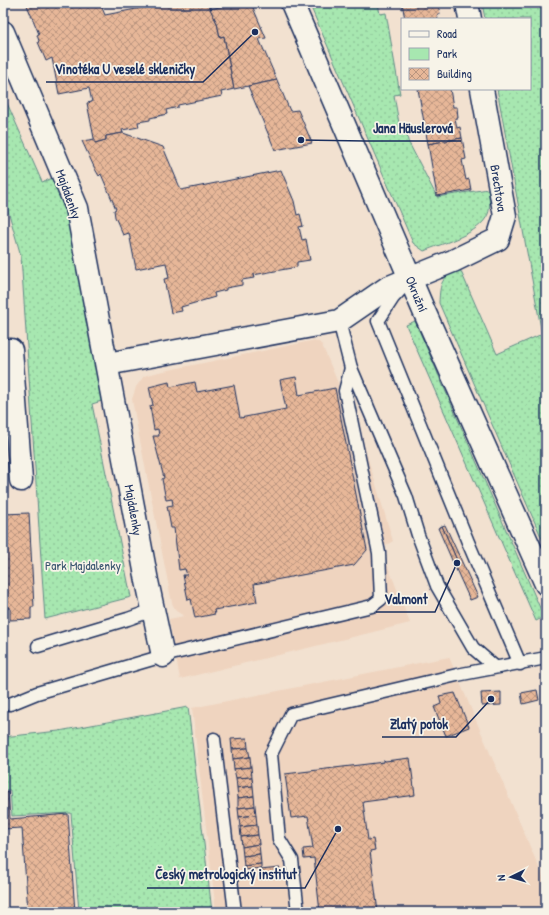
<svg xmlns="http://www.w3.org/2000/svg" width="549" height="915" font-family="'Patrick Hand',sans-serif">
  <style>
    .built { fill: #efd4bf }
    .green { fill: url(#green-dots); stroke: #618b87 }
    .building { fill: url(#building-cross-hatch); stroke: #1b2f5e }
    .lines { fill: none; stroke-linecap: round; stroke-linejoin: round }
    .lane-casing { stroke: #1b2f5e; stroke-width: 15 }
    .street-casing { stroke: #1b2f5e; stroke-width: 25 }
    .secondary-casing { stroke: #1b2f5e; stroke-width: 25 }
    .lane { stroke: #f7f3e8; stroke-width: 12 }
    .street { stroke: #f7f3e8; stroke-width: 22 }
    .secondary { stroke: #f7f3e8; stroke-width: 22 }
    .labels { text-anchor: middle; stroke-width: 3.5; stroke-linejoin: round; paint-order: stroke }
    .street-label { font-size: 13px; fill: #1b2f5e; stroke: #f7f3e8 }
    .park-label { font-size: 13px; fill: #37546e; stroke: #f7f3e8 }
    .leader { fill: none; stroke: #1b2f5e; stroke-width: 1.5 }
    .callout-dot { fill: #1b2f5e; stroke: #f7f3e8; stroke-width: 1.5 }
    .callout-label { font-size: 14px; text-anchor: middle; font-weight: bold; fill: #1b2f5e; stroke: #f7f3e8; stroke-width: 3.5; stroke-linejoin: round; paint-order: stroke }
  </style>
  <defs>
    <pattern id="green-dots" width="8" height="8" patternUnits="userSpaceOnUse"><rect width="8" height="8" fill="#a7e7b0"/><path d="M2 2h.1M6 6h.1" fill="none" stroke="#8fc69a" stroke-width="1.8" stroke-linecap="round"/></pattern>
    <pattern id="building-cross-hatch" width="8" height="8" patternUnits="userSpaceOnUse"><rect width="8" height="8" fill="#e7b798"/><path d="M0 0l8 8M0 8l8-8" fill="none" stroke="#ba957f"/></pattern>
  </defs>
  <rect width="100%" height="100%" fill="#f2e1d0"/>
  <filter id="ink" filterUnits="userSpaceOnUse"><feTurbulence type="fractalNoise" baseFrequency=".025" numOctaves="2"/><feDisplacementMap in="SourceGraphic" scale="8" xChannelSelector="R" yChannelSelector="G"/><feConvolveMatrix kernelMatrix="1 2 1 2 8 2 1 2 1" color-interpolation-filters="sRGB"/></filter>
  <g filter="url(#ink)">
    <g class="built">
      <path d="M311,341L319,342L322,345L363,442L393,541L381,548L410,623L180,679L169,619L184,616L176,611L172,603L133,405L132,399L136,387L144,376L159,372Z"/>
      <path d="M449,657L546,884V912H216L192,708Z"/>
    </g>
    <g class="green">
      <path d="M309,3H378L380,14L386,13L400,94L394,95L400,129L406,128L408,141L437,197L488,189C489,197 491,207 488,214C480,234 443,243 424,251L413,243Z"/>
      <path d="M482,3H546V548L439,303C440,282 441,279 459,267L497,354L542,334L497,89H530V19H485Z"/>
      <path d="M3,94L42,182L53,178L69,221L92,352L105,400L92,404L131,597L45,619L21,256L3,193Z"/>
      <path d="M415,321L544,617L536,621L406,325Z"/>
      <path d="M188,707L212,912H79L71,813L12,816L10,790H3V737L59,731Z"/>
    </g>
    <g class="building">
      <path d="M26,3H100L105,15L167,3H208L217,23L220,37L224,36L234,89L221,92L222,96L178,105V107L166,110L167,114L150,118V120L138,122L139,127L122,130L123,133L106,136V140L95,143L87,103L92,102L89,88L59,94L52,58L46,61L38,42L39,41L37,35L39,34Z"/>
      <path d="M240,3H251L266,38L259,39L277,80L234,89L224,36L220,37L217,23L210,9Z"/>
      <path d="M402,3H438L440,14L437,15L438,19H405Z"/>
      <path d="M277,80L290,111L298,110L312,143L275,150L248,86Z"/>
      <path d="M418,89H450L453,107H457L458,118H455L457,128L460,127L462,138L428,144Z"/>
      <path d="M123,133L163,147L181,190L281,170L294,201L297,215L300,214L303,226L299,227L302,240L306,239L310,260L297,262V267L253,275L254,278L242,280V285L226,288V290L214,293L215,297L181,307L182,311L171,313L164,279L169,278L166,263L136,269L129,233L123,235L115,217L114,210L116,209L101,174L99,176L95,169L82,141L95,139V143L106,140V136Z"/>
      <path d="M462,138L466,159L462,160L466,180L469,179L471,190L437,196L428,144Z"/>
      <path d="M296,377L299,395L335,388L367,550L354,565L254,584L257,602L214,610L215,614L195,618L191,599L188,600L183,575H187L185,569L179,570L174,528H171L167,506L173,505L172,499L166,500L162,479L164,478L153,436H159L158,429L154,430L150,406L153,405L149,387L169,382L170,387L195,382L197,392L234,385L240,418L286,409L280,380Z"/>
      <path d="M29,513L34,607H31V619L10,620V608H3V514Z"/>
      <path d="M445,525L478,597L470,600L455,567L459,565L442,526Z"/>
      <path d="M442,526L459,565L455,567L438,528Z"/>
      <path d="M537,690L539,700L523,704L521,693Z"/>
      <path d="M501,692V705L482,706L481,693Z"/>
      <path d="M455,693L469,727L446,736L434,707L441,704L439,696Z"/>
      <path d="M247,738L248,748L232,749L231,739Z"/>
      <path d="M248,748L250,757L233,759L232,749Z"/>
      <path d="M250,757L251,767L234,769L233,759Z"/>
      <path d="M410,758L415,795L363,802L368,840L373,839L375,850L370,851L378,912H320L314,858L304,859L303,849L313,848L308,816L291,818L285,774L384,762V760L385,761Z"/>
      <path d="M251,767L252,777L236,778L234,769Z"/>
      <path d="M252,777L253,786L237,788L236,778Z"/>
      <path d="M253,786L254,796L238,798L237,788Z"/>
      <path d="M3,792H8L10,819L68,814L75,912H28L22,828L3,829Z"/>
      <path d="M254,796L255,806L238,808V798Z"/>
      <path d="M255,806L256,815L239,817L238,808Z"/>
      <path d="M256,815L257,825L240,827L239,817Z"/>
      <path d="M257,825L258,835L241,837L240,827Z"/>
      <path d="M258,835L259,844L242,847L241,837Z"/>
      <path d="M259,844L260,854L243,856L242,847Z"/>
      <path d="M260,854L261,864L244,866L243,856Z"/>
      <path d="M261,864V868L244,870V866Z"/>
      <path d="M280,868V872L269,873V878L260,879V870Z"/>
    </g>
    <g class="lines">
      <defs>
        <g id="lane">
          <path d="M406,284L393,298L378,321L468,542L520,664"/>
          <path d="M339,321L351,368L406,496L418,535L437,586L473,648L495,667"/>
          <path d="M38,646L128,619L153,610"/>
          <path d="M10,704L37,693L163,656L372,606L381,599L379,553L345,391L351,368"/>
          <path d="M214,739L235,912"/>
          <path d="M298,912L292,860L279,839L271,754L291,714L457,675L546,658"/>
        </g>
        <g id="street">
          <path d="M467,3L470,19"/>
          <path d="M3,32L77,208L147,581L163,656"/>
          <path d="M3,350H11L21,480"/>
          <path d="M107,364L339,321L387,288L453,261L498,239L505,216L482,89"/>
        </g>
        <path id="secondary" d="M292,3L424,311L546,584"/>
      </defs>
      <use href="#lane" class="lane-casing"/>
      <use href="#street" class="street-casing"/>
      <use href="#secondary" class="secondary-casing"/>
      <use href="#lane" class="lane"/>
      <use href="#street" class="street"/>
      <use href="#secondary" class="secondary"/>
    </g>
  </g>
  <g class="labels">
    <g class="street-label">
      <text transform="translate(499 188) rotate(81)" y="5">Brechtova</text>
      <text transform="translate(69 194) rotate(70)" y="5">Majdalenky</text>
      <text transform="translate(417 294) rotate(67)" y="5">Okružní</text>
      <text transform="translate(134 510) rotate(80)" y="5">Majdalenky</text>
    </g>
    <g class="park-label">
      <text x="83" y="570">Park Majdalenky</text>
    </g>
  </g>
  <path class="leader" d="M255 32L203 82H46M301 140L365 141H461M457 563L435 612H376M491 699L456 737H382M338 829L305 888H147"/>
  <g class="callout-dot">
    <circle cx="255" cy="32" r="4"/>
    <circle cx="301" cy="140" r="4"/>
    <circle cx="457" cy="563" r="4"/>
    <circle cx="491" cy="699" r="4"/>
    <circle cx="338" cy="829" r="4"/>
  </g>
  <g class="callout-label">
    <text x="125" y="74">Vinotéka U veselé skleničky</text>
    <text x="413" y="133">Jana Häuslerová</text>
    <text x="406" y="604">Valmont</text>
    <text x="419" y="729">Zlatý potok</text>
    <text x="226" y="879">Český metrologický institut</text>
  </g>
  <rect width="549" height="915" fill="none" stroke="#f7f3e8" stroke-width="16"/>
  <rect x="8" y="8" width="533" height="899" fill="none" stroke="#1b2f5e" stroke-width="1.5" filter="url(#ink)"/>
  <rect x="401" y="18" width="130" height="72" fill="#f7f3e8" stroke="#9fa5b1"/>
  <rect x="409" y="31" width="20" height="6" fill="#f7f3e8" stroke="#9fa5b1"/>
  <text x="437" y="38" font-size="12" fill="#1b2f5e">Road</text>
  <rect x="409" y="48" width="20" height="12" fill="#a7e7b0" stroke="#9fa5b1"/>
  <text x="437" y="58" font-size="12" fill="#1b2f5e">Park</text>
  <rect x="409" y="68" width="20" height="12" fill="url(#building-cross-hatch)" stroke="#9fa5b1"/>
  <text x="437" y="78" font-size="12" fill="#1b2f5e">Building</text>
  <g transform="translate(511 877) rotate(265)" stroke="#f7f3e8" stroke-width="3" paint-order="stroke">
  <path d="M0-3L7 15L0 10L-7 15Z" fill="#1b2f5e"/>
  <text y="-6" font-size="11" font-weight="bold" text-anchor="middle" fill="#1b2f5e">N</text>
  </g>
</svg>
